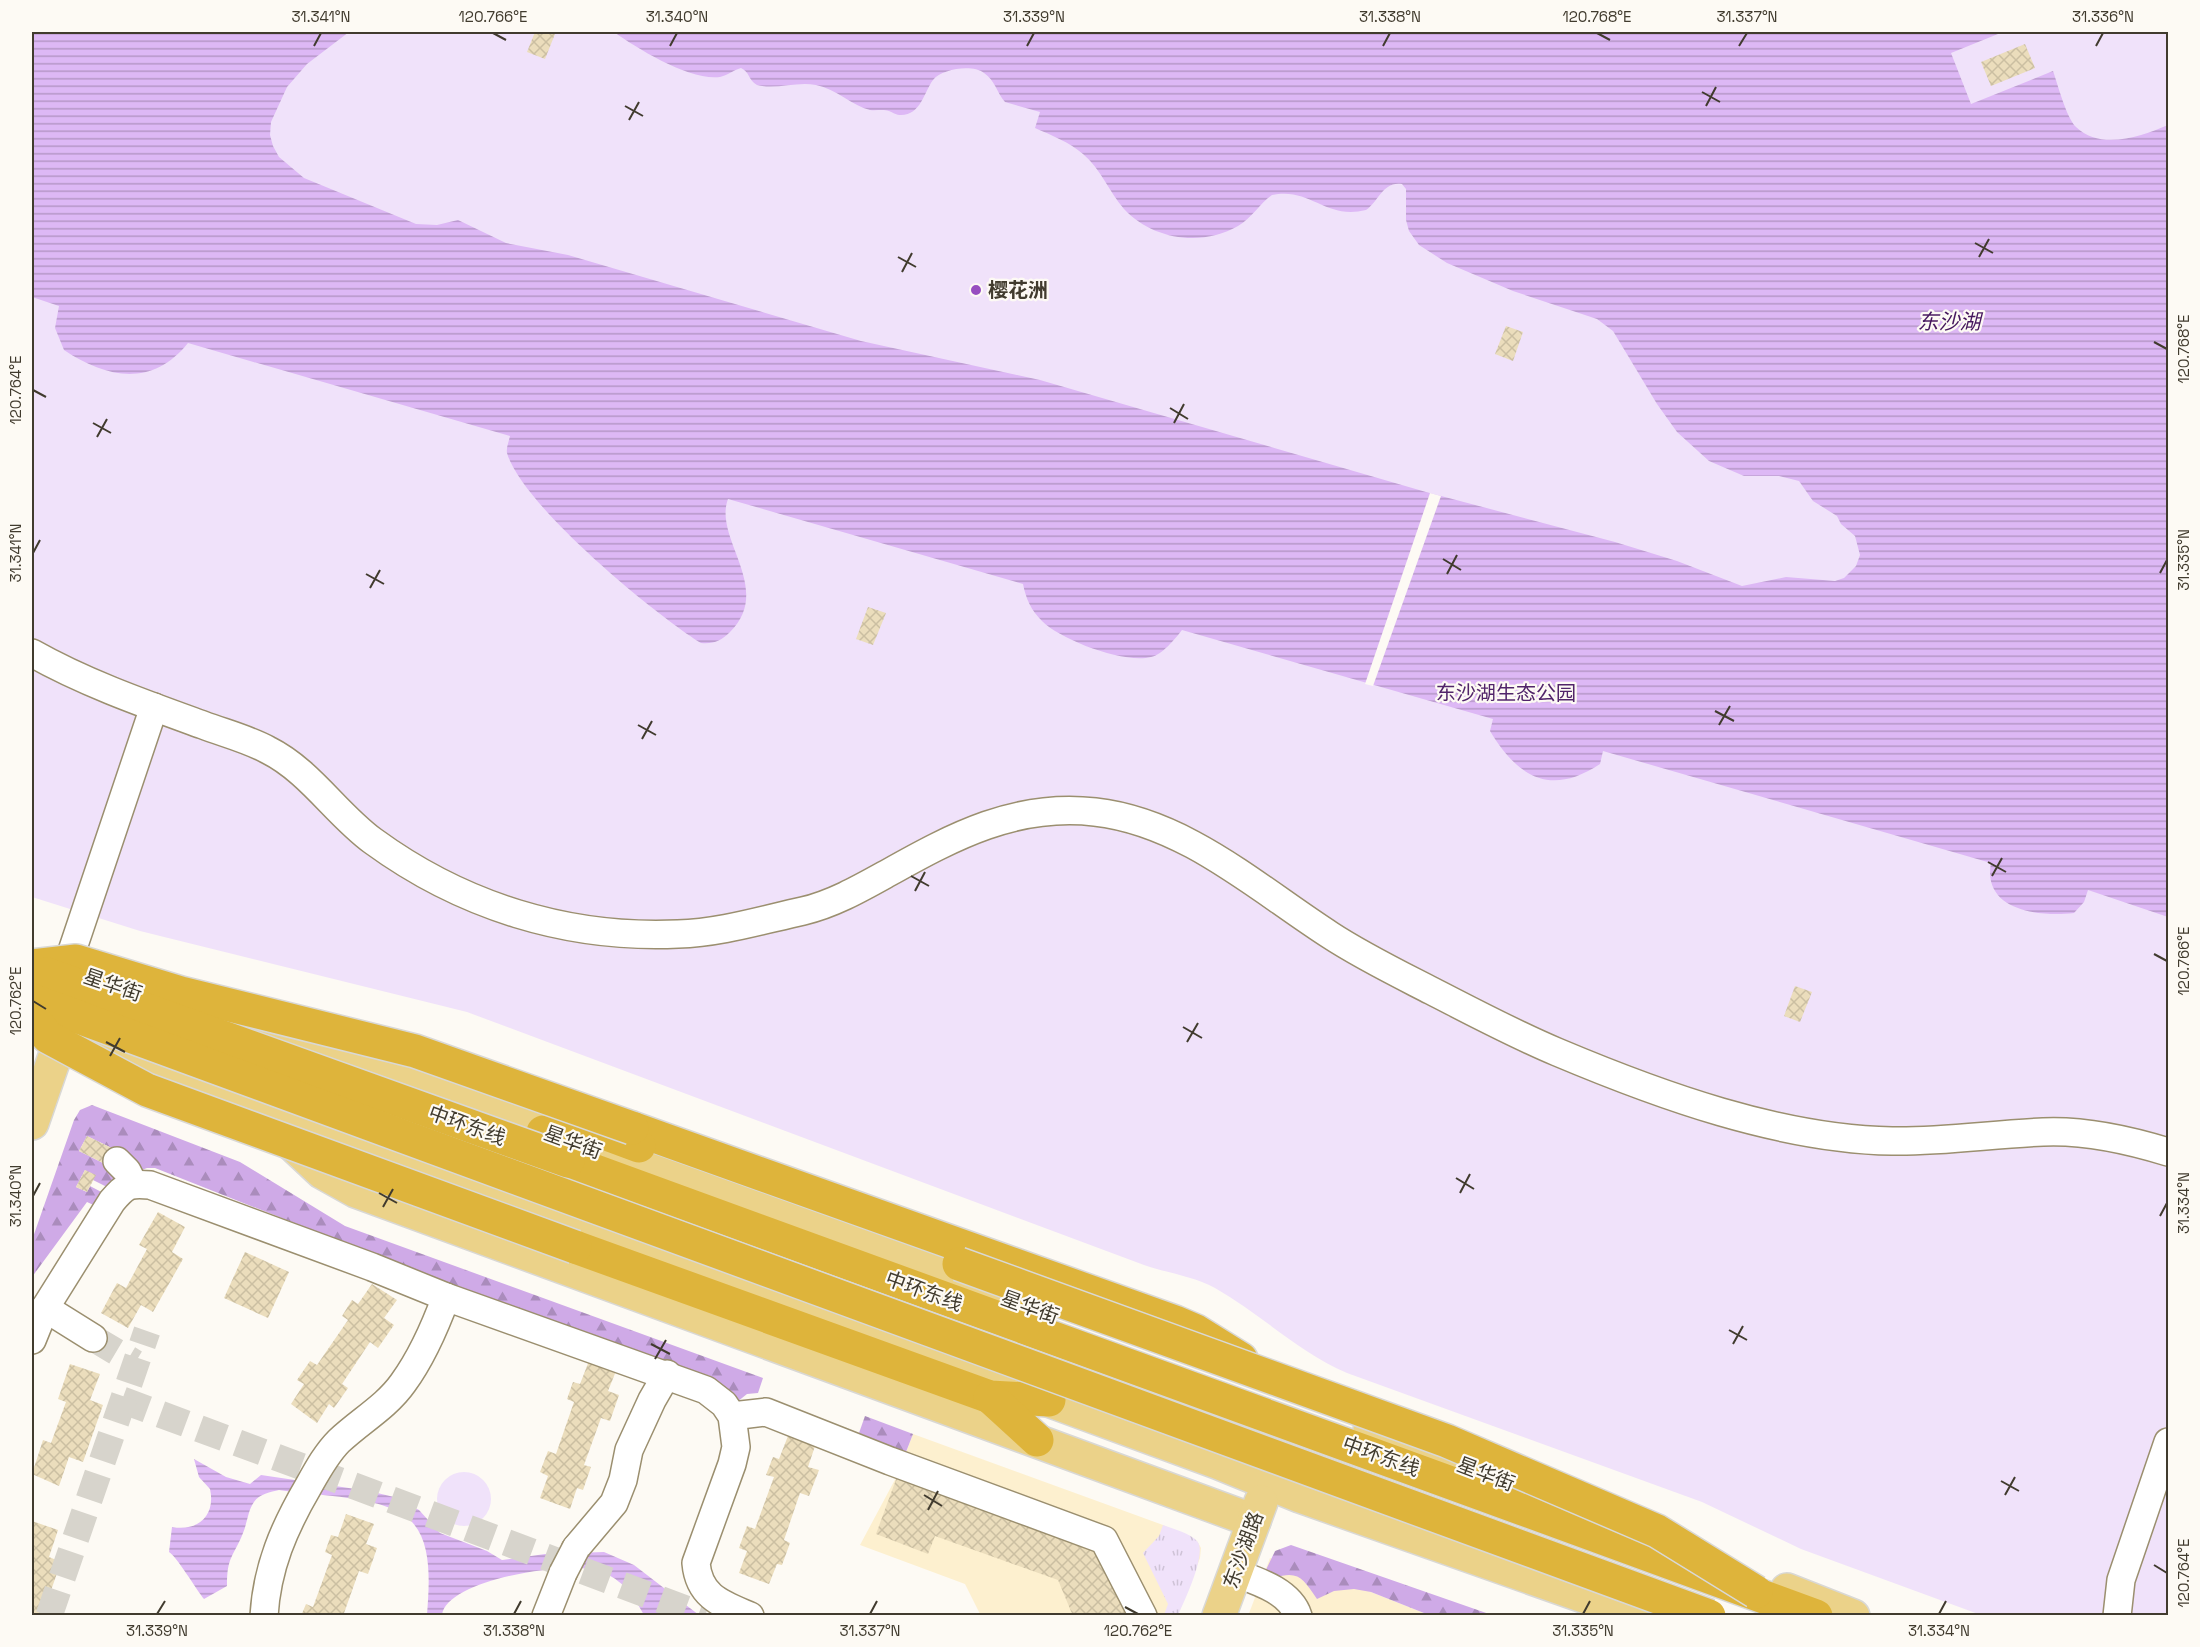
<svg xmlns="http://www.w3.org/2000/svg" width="2200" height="1647" font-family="'Space Grotesk','Noto Sans SC',sans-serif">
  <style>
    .built { fill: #fdf0cf }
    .grass { fill: url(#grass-tufts) }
    .forest { fill: url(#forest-firs) }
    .park { fill: #f0e2fa }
    .water { fill: url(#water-rules) }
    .pier { fill: #fdfaf4 }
    .building { fill: url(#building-cross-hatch) }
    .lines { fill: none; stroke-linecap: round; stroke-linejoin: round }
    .minor-tunnel { stroke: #d7d4cc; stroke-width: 27; stroke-dasharray: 27 14; stroke-linecap: butt }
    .minor-casing { stroke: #9b8f6f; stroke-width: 30 }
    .major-casing { stroke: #d9d8d5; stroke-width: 36 }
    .highway-casing { stroke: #d9d8d5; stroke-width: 36 }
    .minor { stroke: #fff; stroke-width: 27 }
    .major { stroke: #ebd289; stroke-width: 33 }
    .highway { stroke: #deb43b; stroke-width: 33 }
    .minor-bridge-casing { stroke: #9b8f6f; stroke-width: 30; stroke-linecap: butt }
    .highway-bridge-casing { stroke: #d9d8d5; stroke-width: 36; stroke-linecap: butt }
    .minor-bridge { stroke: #fff; stroke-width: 27 }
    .highway-bridge { stroke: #deb43b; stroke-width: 33 }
    .ticks { fill: none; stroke: #413b2e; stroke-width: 2 }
    .poi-dot { fill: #974ec0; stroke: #fdfaf4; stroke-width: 2 }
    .labels { text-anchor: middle; stroke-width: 4.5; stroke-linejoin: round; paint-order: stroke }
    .poi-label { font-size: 20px; font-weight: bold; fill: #413b2e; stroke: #fdfaf4; text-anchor: start }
    .park-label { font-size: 20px; fill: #51246a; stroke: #fdfaf4 }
    .street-label { font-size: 20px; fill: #413b2e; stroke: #fdfaf4 }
    .water-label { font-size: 21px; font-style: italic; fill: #46175e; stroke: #fdfaf4 }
    .neatline { fill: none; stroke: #413b2e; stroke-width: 2 }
    .ticks-label { font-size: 15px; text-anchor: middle; fill: #413b2e }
  </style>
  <defs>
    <pattern id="grass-tufts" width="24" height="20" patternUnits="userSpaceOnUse" patternTransform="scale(1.5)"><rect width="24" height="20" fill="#f0e2fa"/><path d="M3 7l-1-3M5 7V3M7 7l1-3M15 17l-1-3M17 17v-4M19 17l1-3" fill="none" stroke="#cfc3d7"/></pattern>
    <pattern id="forest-firs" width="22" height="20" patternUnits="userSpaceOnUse" patternTransform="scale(1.5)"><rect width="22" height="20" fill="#cfaae7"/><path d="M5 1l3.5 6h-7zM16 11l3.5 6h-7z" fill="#aa8cbc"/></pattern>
    <pattern id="water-rules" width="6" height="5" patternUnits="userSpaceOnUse" patternTransform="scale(1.5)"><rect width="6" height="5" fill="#ddb8f5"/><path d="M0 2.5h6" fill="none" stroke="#b597c7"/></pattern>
    <pattern id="building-cross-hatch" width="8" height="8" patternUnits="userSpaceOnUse" patternTransform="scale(1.5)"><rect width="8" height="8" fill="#ebddbc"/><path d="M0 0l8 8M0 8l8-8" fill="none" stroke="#cbbfa2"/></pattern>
  </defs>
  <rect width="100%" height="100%" fill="#fdfaf4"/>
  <g class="built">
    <path d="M913,1434L1163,1525L1197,1541L1201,1548L1200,1558L1178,1615L981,1616L965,1584L860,1545L898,1474Z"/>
    <path d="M1270,1558L1371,1592L1429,1615L1248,1616Z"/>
  </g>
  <path class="grass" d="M1163,1525C1173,1529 1190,1533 1197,1541C1208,1552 1184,1602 1178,1615H1164L1168,1604L1143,1553L1159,1536Z"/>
  <g class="forest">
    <path d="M92,1105L240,1162L345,1226L763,1378L758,1393L747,1394L737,1402L732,1392L710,1376L555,1326L155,1168H147L139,1171L122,1153L87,1136L79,1151L113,1168L122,1178L111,1189L93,1180L85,1170L76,1187L87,1192L90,1186L107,1195L100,1208L87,1202L32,1277V1240L74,1120L80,1110Z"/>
    <path d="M865,1416L913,1434L906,1452L859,1433Z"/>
    <path d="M1291,1545L1492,1615H1429L1371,1592L1354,1589L1334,1591L1317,1599C1303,1579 1299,1570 1274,1578L1264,1574L1275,1551Z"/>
  </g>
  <g class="park">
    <path d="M32,32H2168V1615H1981L1801,1549L1702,1502L1347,1373C1298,1352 1261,1314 1215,1288C1193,1276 1167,1273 1144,1265L467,1012L140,931L32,897Z"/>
    <circle cx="464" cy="1499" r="27"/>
  </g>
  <g class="water">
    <path d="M32,32H349L307,64L287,87L271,122L270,135L273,146L279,157L304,178L416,224L437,225L458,220L506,243L568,255L861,341L1040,380L1426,492L1615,542L1677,561L1742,586L1786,577L1835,581L1844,578L1856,566L1860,555L1855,536L1841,524L1837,516L1813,501L1799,481L1779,476H1744L1709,461L1677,432L1657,404L1613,331L1597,319L1513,291L1447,263L1419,245L1409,231L1406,220V189L1402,184C1383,181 1379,201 1366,210C1325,220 1311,187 1272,195C1259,204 1252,218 1238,226C1202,247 1153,240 1124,209C1109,192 1101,169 1083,154C1069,142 1051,135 1035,128L1040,112L1005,102C997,93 995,80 984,73C972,64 942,69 933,80C924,92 921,115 901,115C896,115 894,113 889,111C883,109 876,111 870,110C853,106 836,89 816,85C797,81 776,90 757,85C748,80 750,72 741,68C733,70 729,75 720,77C690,81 638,49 614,32H2003L1951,53L1971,104L2053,71C2058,85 2066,117 2076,127C2101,151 2142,136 2168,125V917L2088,890L2084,902L2074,913C2040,917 1982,911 1991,863L1603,751L1600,764C1550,797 1518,777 1490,731L1493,719L1182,630C1175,639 1162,655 1151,657C1124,664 1061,640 1042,621C1031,610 1026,599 1023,584L728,499C713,539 774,588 730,632C721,641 714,644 701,643C654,614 522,505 507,453C506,448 509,441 510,436L188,343C152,388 106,378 64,350L55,328L59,306L32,297Z"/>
    <path d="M194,1459L226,1477L250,1484L261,1475L369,1491L394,1497L419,1510L440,1533L487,1551L502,1560L545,1554L604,1552L634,1565L699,1615H644C633,1595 623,1580 600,1571C571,1560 446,1579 442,1615H427C429,1587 433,1544 412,1522C388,1495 314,1496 279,1490C271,1492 259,1494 254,1502C248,1510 247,1524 243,1533C233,1558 227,1556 227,1586L204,1599C196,1589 177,1557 169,1552L172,1527C198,1532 216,1515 210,1489L199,1477Z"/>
  </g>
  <path class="pier" d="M1430,493L1441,496L1373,686L1365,684Z"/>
  <g class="building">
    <path d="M535,32L555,34L545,59L527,52Z"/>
    <path d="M2025,44L2035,68L1991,86L1981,62Z"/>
    <path d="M1506,326L1523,332L1513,361L1495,354Z"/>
    <path d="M868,607L886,613L873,645L856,639Z"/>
    <path d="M1795,986L1812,992L1800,1022L1784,1016Z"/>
    <path d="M87,1136L122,1153L113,1168L79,1151Z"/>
    <path d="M85,1170L96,1175L87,1192L76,1187Z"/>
    <path d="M158,1212L185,1227L172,1252L183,1259L153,1312L141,1305L128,1328L101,1313L117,1283L126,1288L147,1249L139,1245Z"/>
    <path d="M245,1252L289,1272L268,1318L224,1298Z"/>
    <path d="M372,1284L397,1300L384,1318L394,1325L378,1348L370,1342L342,1384L348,1388L334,1408L329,1404L317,1423L291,1404L304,1384L297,1380L310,1361L317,1365L348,1320L342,1316L352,1300L358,1304Z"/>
    <path d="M589,1361L616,1371L608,1391L619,1395L610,1421L601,1418L584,1465L591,1467L583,1490L577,1488L570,1509L540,1498L548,1476L540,1472L548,1451L556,1454L574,1402L567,1399L573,1382L580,1384Z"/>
    <path d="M70,1364L100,1374L90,1400L103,1405L83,1462L69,1457L59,1486L32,1474L43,1440L51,1443L66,1402L58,1399Z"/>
    <path d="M788,1436L815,1446L808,1467L819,1470L809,1496L800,1493L784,1540L790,1543L782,1565L777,1564L769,1584L739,1573L747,1551L739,1548L747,1526L755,1529L774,1477L766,1475L773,1457L779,1459Z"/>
    <path d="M898,1474L1095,1546L1130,1616H1073L1058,1580L935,1536L928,1554L876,1534Z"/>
    <path d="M346,1514L374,1524L366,1544L377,1548L368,1574L359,1571L343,1616H301L306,1604L313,1607L332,1555L325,1552L331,1535L338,1537Z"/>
    <path d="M32,1521L58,1530L49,1557L61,1562L42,1616H32Z"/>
  </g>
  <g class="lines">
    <g class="minor-tunnel">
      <path d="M93,1338L135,1363"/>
      <path d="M122,1400L705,1616"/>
      <path d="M49,1616L147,1331"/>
    </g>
    <defs>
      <g id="minor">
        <path d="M32,653C85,683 145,704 203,725C224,733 248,739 268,750C310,771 336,814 373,841C462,906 567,939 678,934C720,933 762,920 803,911C833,904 861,888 888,873C954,836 1016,803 1095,812C1185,822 1257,888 1330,935C1362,956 1397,973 1432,991C1473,1012 1514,1034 1557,1052C1659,1095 1780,1139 1892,1141C1943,1142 1992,1134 2043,1132C2084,1130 2129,1140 2168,1152"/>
        <path d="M66,969L154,707"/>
        <path d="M117,1161L127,1171L133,1183"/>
        <path d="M45,1308L93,1338"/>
        <path d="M32,1340L45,1308L112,1201C126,1185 129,1183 150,1185L372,1267L446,1297L706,1390L724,1404L732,1416L736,1447L732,1464L696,1563C699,1597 722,1604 750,1616"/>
        <path d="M732,1416L766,1412L890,1461L1104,1540L1143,1616"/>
        <path d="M576,1548L614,1503L623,1480L629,1450L652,1400L667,1374"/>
        <path d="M1235,1573C1257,1581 1290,1591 1298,1616"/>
        <path d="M264,1616C267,1567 284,1528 308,1487C317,1471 326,1454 339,1441C360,1421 386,1407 403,1383C422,1357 435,1327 446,1297"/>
        <path d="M546,1616L563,1573"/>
        <path d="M2117,1616L2121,1580L2168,1442"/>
      </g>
      <g id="major">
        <path d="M197,1012L301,1045L994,1294"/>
        <path d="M98,1051L1217,1462L1300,1496L1640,1616"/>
        <path d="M32,1123L63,1033L64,1016"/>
        <path d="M290,1142L322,1172L356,1191L1254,1521"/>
        <path d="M1370,1430L1490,1475"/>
        <path d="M1787,1590L1853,1616"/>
        <path d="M1219,1616L1261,1502"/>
      </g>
      <g id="highway">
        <path d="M632,1128L1175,1322L1196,1331L1241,1359"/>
        <path d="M543,1132L604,1133L639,1146"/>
        <path d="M568,1161L1816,1616"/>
        <path d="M575,1247L990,1397L1049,1400"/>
        <path d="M990,1397L1037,1440"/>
      </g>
    </defs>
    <use href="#minor" class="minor-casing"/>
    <use href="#major" class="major-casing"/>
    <use href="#highway" class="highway-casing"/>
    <use href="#minor" class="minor"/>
    <use href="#major" class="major"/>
    <use href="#highway" class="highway"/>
    <defs>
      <path id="minor-bridge" d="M563,1573L576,1548"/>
      <g id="highway-bridge">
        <path d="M32,966L76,961L181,993L415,1051L632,1128"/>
        <path d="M47,974L568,1161"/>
        <path d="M32,1000L1709,1616"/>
        <path d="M32,1017L48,1037L147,1090L575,1247"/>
        <path d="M959,1264L1447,1441L1657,1531L1756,1592"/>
      </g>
    </defs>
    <use href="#minor-bridge" class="minor-bridge-casing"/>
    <use href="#highway-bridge" class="highway-bridge-casing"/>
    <use href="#minor-bridge" class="minor-bridge"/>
    <use href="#highway-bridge" class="highway-bridge"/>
  </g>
  <path class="ticks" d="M493,33L506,40M1597,33L1610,40M314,46L321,33M670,46L677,33M1027,46L1034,33M1383,46L1390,33M1739,46L1747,33M2096,46L2103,33M1702,92L1720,102M625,106L643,116M1706,106L1716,87M629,120L639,102M1975,243L1993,253M898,257L916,267M1979,257L1989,239M902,272L912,253M2154,342L2167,349M33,390L46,397M1170,408L1188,419M93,423L111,433M1174,423L1184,404M97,437L107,419M33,553L40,540M1443,559L1461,570M2160,573L2167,560M366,574L384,584M1447,574L1457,555M370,588L380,570M1715,711L1734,721M638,725L656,735M1719,725L1730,706M642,739L652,721M1988,862L2006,872M911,876L929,886M1992,876L2002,858M915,891L925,872M2154,954L2167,961M33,1001L46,1009M1183,1027L1202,1038M106,1042L125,1052M1187,1042L1198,1023M110,1056L120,1038M1456,1178L1474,1189M379,1193L397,1203M1460,1193L1470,1174M33,1196L40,1183M383,1207L393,1189M2160,1216L2167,1203M1729,1330L1747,1340M651,1344L670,1354M1733,1344L1743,1326M655,1359L666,1340M2001,1481L2019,1491M924,1495L942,1506M2005,1495L2015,1477M928,1510L938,1491M2154,1565L2167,1573M1125,1607L1138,1614M157,1614L165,1601M514,1614L521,1601M870,1614L877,1601M1583,1614L1590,1601M1939,1614L1946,1601"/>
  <circle class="poi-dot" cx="976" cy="290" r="6"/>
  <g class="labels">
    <g class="poi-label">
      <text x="988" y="297">樱花洲</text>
    </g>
    <g class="park-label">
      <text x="1506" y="700">东沙湖生态公园</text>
    </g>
    <g class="street-label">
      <text transform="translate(113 985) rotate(19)" y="7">星华街</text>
      <text transform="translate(467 1125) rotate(20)" y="7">中环东线</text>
      <text transform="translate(573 1142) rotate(20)" y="7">星华街</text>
      <text transform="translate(924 1291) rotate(20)" y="7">中环东线</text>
      <text transform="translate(1030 1307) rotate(20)" y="7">星华街</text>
      <text transform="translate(1381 1456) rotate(20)" y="7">中环东线</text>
      <text transform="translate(1486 1474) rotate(21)" y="7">星华街</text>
      <text transform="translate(1243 1550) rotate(-70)" y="7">东沙湖路</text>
    </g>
    <g class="water-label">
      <text x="1949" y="329">东沙湖</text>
    </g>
  </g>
  <rect width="2200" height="1647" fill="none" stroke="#fdfaf4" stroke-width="66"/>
  <rect x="33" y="33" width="2134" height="1581" class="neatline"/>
  <g class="ticks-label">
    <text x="321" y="22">31.341°N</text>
    <text x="493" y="22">120.766°E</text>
    <text x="677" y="22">31.340°N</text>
    <text x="1034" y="22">31.339°N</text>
    <text x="1390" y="22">31.338°N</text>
    <text x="1597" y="22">120.768°E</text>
    <text x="1747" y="22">31.337°N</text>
    <text x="2103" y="22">31.336°N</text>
    <text transform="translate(2184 349) rotate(-90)" y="5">120.768°E</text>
    <text transform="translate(16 390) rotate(-90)" y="5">120.764°E</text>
    <text transform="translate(16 553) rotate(-90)" y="5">31.341°N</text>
    <text transform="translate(2184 560) rotate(-90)" y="5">31.335°N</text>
    <text transform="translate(2184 961) rotate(-90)" y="5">120.766°E</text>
    <text transform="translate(16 1001) rotate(-90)" y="5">120.762°E</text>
    <text transform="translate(16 1196) rotate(-90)" y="5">31.340°N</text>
    <text transform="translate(2184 1203) rotate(-90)" y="5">31.334°N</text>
    <text transform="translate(2184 1573) rotate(-90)" y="5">120.764°E</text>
    <text x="157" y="1636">31.339°N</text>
    <text x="514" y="1636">31.338°N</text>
    <text x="870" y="1636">31.337°N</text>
    <text x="1138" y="1636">120.762°E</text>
    <text x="1583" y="1636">31.335°N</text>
    <text x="1939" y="1636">31.334°N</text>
  </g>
</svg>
